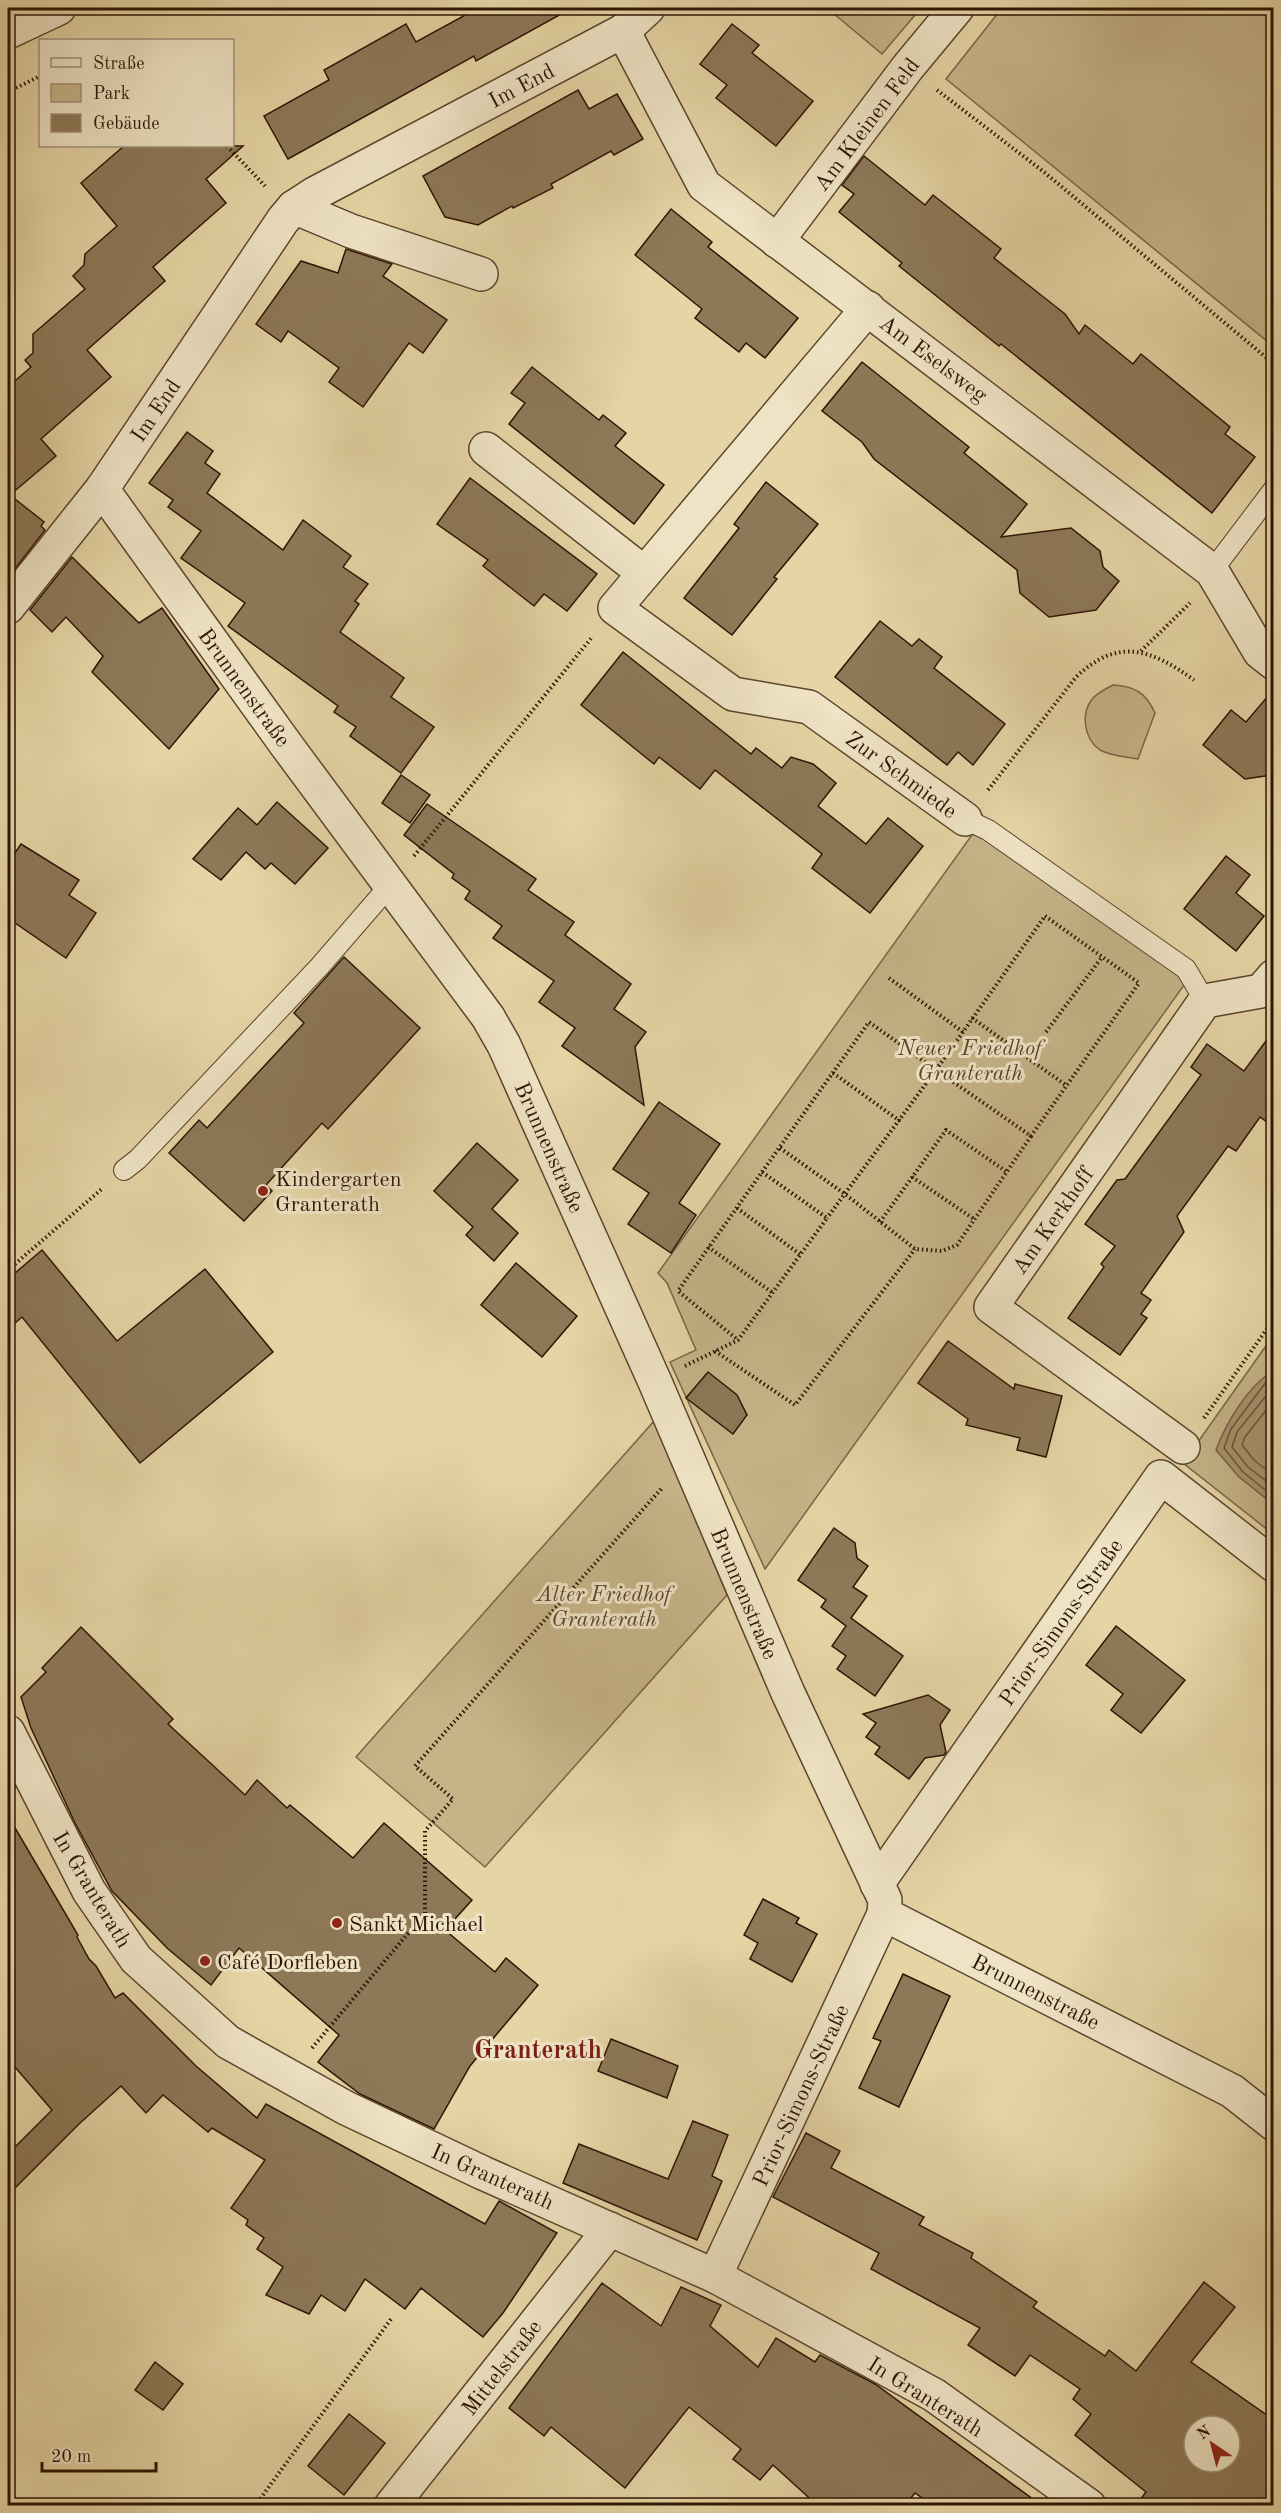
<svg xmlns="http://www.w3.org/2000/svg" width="1281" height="2513" font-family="'Old Standard TT',serif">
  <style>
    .green { fill: #c6b489; stroke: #7a6447; stroke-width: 1.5 }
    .water { fill: #a6936e; stroke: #766144; stroke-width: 1.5 }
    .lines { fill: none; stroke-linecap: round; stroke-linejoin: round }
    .shore { stroke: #6a543a; stroke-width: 1.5 }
    .building { fill: #8d7858; stroke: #2d1505; stroke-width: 1.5; fill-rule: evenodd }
    .service-casing { stroke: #5b452d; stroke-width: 22 }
    .minor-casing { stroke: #5b452d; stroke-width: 36 }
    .tertiary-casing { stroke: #5b452d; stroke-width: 36 }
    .path { stroke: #2d1505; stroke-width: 4; stroke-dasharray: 1.5 3; stroke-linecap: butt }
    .service { stroke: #eee3c4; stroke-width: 20 }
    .minor { stroke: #eee3c4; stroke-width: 33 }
    .tertiary { stroke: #eee3c4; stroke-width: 33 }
    .poi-dot { fill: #8f2418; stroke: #eee3c4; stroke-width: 2 }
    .labels { text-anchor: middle; stroke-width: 6; stroke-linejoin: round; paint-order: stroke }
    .street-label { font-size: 22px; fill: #2d1505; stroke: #eee3c4 }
    .park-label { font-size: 22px; font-style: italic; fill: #5b452d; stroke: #eee3c4 }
    .poi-label { font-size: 22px; fill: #2d1505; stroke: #eee3c4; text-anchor: start }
    .quarter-label { font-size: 26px; font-weight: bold; fill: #7a1f14; stroke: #eee3c4 }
  </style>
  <rect width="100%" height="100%" fill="#e5d4a4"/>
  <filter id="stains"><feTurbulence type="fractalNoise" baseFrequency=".00333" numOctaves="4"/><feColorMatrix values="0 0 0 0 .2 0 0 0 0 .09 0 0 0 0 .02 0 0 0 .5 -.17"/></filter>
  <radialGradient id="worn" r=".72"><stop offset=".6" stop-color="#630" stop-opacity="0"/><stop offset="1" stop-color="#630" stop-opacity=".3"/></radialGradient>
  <g class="green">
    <path d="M827,8H921L882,54Z"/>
    <path d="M1002,8H1273V346L946,79Z"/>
    <path d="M1113,685C1135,686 1146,693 1155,713L1138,759C1126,757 1111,756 1100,750C1084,739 1080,713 1093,698C1099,692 1105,689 1113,685Z"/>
    <path d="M974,832L1187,981L765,1569L670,1362L696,1350L667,1283L658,1273Z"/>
    <path d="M1273,1336V1534L1183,1463Z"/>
    <path d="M655,1420L727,1595L485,1867L356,1757Z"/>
  </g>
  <path class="water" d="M1273,1371V1504L1239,1477L1216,1450C1226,1423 1248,1386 1273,1371Z"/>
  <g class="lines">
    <g class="shore">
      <path d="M1274,1378L1266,1382L1231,1429L1224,1448L1243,1472L1274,1497"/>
      <path d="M1274,1386L1237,1432L1232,1447L1248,1467L1274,1487"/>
      <path d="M1274,1400L1245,1437L1242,1445L1254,1460L1274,1476"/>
    </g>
  </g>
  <g class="building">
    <path d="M478,8H572L476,61L474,56L288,159L264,116L329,80L324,70L406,24L416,42Z"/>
    <path d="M732,24L759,45L752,53L813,101L776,146L716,98L727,85L700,64Z"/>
    <path d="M578,90L589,109L617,94L643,139L614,155L611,151L551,184L553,188L513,208L512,206L478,225L445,217L423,176Z"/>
    <path d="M124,146H243L206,179L226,203L153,267L165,281L87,350L111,377L41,439L56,456L10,495L44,522L41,526L45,530L8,578V387L31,367L25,360L33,353V334L85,289L73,276L84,265L85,254L117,226L81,183Z"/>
    <path d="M864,156L925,205L933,195L1001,249L994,258L1065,314L1079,334L1085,325L1133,364L1141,354L1230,427L1225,434L1255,457L1212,513L1001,344L999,346L899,266L902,263L839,212L854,194L842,185Z"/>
    <path d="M671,209L712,242L708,247L798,318L765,358L746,343L739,352L695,318L702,309L635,255Z"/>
    <path d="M346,249L392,264L383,276L447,320L423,353L409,343L363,407L329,382L339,368L288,331L281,342L256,324L301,261L338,273Z"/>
    <path d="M862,362L969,447L964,453L1027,504L1001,537L1071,528L1100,551L1103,567L1119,581L1096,610L1049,617L1020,593L1017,570L874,459L862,442L822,411Z"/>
    <path d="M532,367L599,420L603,415L626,433L615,446L664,485L634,524L509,424L525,403L511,393Z"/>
    <path d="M187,432L213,451L205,463L220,474L207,493L283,550L303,520L351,556L343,567L368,584L355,601L359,604L340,632L404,678L391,697L434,727L401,773L350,736L356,727L334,712L338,706L228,626L245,603L181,558L201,531L168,507L173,500L149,483Z"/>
    <path d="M470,478L597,574L567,611L544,594L534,606L483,566L488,560L437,524Z"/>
    <path d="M766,482L818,524L774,577L777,579L732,635L684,598L739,528L734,524Z"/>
    <path d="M72,557L139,623L162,608L219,689L169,749L92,672L103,656L66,617L52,632L30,610Z"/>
    <path d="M880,621L912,646L919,639L942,657L934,668L1005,724L973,765L958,752L947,765L835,677Z"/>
    <path d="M623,652L751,754L756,748L782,768L791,757L813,764L836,783L818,806L866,844L888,818L923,846L870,913L812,868L822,854L715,770L700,789L659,757L654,764L581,705Z"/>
    <path d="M1274,689V766L1265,776L1245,779L1203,745L1231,710L1246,722Z"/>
    <path d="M401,775L430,795L410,823L382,803Z"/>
    <path d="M277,802L328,848L295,884L271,863L265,869L246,852L221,880L193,859L238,808L257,825Z"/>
    <path d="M427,804L536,879L528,890L574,922L565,935L631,984L614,1009L646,1032L635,1047L644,1105L562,1046L575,1028L539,1002L554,981L493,938L502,926L465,899L470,891L452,878L454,874L404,835Z"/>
    <path d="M21,844L79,880L69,895L96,913L66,958L8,918V863Z"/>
    <path d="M1226,856L1250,875L1236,893L1264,916L1236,951L1184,909Z"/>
    <path d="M344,957L420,1028L328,1129L322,1123L266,1185L272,1191L244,1221L169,1153L199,1120L207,1128L304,1023L294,1013Z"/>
    <path d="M1274,1030V1127L1260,1117L1236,1151L1228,1146L1177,1216L1184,1232L1141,1293L1151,1300L1141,1314L1147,1318L1120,1355L1068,1318L1104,1267L1101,1264L1115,1246L1085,1224L1117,1180L1125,1179L1201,1075L1191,1067L1207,1044L1244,1071Z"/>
    <path d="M659,1102L720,1144L679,1203L696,1215L671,1253L628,1224L649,1193L613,1169Z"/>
    <path d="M477,1143L518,1180L492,1209L518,1233L494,1261L466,1235L473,1227L434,1191Z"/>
    <path d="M42,1250L117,1341L205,1269L273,1352L140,1463L22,1317L8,1329V1279Z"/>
    <path d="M516,1263L577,1316L542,1357L481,1305Z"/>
    <path d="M948,1341L1014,1389L1015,1384L1062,1396L1046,1457L1017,1450L1020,1438L966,1425L968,1419L918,1383Z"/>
    <path d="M708,1372L737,1395L747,1415L733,1434L686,1398Z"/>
    <path d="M834,1528L855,1543L857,1558L868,1566L853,1587L867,1596L851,1618L903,1656L875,1696L837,1669L846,1656L832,1646L846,1626L821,1607L826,1600L798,1580Z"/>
    <path d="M1116,1626L1185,1680L1141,1733L1111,1710L1123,1694L1086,1665Z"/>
    <path d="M81,1627L173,1719L168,1724L245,1795L257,1780L287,1808L290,1805L353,1858L384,1823L472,1900L445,1930L495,1972L506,1958L538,1985L470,2066L434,2129L360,2094L318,2062L339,2035L239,1948L211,1985L167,1948L112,1891L75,1823L31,1728L21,1697L46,1672L42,1668Z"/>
    <path d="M928,1695L950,1710L940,1725L946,1752L944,1755L925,1758L909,1779L875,1754L880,1747L866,1737L876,1723L863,1714Z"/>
    <path d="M8,1816L78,1935L77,1937L89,1959L96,1966L115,1998L123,1993L196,2066L257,2118L266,2104L485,2224L499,2201L557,2233L503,2313L483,2337L421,2288L405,2309L365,2279L345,2311L321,2295L309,2314L266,2295L283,2267L257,2249L264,2238L246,2225L248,2220L231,2208L265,2160L212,2128L208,2132L163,2095L146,2113L121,2086L79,2124L8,2195V2154L52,2110L8,2059Z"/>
    <path d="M763,1899L799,1918L796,1923L817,1934L792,1982L750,1959L758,1943L744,1935Z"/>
    <path d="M903,1974L950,1996L899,2107L859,2088L881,2041L873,2038Z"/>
    <path d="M611,2039L678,2066L667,2098L598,2071Z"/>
    <path d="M693,2121L728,2135L712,2176L722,2181L697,2240L563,2183L579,2144L668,2179Z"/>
    <path d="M806,2133L840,2151L831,2168L924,2217L919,2225L973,2253L971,2258L1037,2302L1033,2307L1105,2356L1109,2350L1136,2371L1204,2282L1235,2307L1191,2362L1274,2420V2505H1136L1146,2492L1075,2435L1091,2414L1073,2399L1080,2389L1030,2355L1015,2376L968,2345L980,2328L871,2269L879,2253L773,2197ZM1194,2426H1230V2462H1194Z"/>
    <path d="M602,2283L661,2326L681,2287L721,2305L710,2326L758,2367L776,2338L815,2362L820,2355L875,2384L1041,2505H932L915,2493L905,2505H817L773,2465L760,2480L733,2459L741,2449L689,2407L625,2488L551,2427L544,2436L509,2408Z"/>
    <path d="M155,2362L183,2384L163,2410L135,2390Z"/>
    <path d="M349,2414L385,2443L344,2495L308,2466Z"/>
  </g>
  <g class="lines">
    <defs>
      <g id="service">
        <path d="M1212,571L1274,489"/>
        <path d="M965,819L988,830L1186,969L1205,1001"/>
        <path d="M124,1170L138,1159L320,966L391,884"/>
      </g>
      <g id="minor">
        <path d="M623,31L704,185L1212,571L1260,652L1274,663"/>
        <path d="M294,207L351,231L481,274"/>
        <path d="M777,241L908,67L957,8"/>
        <path d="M868,308L615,608L733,694L809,707L965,819"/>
        <path d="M486,449L644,573"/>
        <path d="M102,489L287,746L488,1017L504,1045L655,1382L788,1693L885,1900L884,1914L1232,2091L1274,2124"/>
        <path d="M8,607L102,489L283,220L294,207L314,194L623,31L648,8"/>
        <path d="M1183,1447L991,1307L1205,1001L1261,991L1274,976"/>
        <path d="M8,1732L89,1891L136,1959L228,2042L346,2108L483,2173L715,2276L934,2395L1089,2506"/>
        <path d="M877,1884L1161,1477L1274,1565"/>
        <path d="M715,2276L884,1914"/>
        <path d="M391,2506L610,2229"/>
      </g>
      <path id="tertiary" d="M8,32L59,8"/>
    </defs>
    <use href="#service" class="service-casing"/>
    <use href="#minor" class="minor-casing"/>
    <use href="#tertiary" class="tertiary-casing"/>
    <g class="path">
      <path d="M937,90L1044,172L1274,364"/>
      <path d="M8,92L40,76"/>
      <path d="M227,146L265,186"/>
      <path d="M1141,651L1190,603"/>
      <path d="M988,790L1076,677C1118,637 1151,649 1194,680"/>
      <path d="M414,856L593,636"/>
      <path d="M1045,916L1139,983L1031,1136L936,1070Z"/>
      <path d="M889,978L963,1032"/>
      <path d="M972,1018L1067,1086"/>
      <path d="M1046,1032L1102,957"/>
      <path d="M833,1073L900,1121"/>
      <path d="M780,1148L845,1194L915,1249L942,1251L957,1245L1031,1136"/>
      <path d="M762,1172L869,1022L936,1070L827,1218"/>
      <path d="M912,1177L974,1219"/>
      <path d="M737,1208L801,1255"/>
      <path d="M880,1222L946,1130L1007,1172"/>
      <path d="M708,1247L773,1293"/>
      <path d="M8,1270L103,1188"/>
      <path d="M715,1351L795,1405L915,1249"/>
      <path d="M685,1366L738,1340L827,1218L762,1172L678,1291L738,1340"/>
      <path d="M1204,1418L1274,1319"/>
      <path d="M312,2048L425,1913V1831L453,1799L415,1766L662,1488"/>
      <path d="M255,2506L391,2319"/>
    </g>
    <use href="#service" class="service"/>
    <use href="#minor" class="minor"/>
    <use href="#tertiary" class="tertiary"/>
  </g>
  <g class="poi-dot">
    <circle cx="263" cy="1191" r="6"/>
    <circle cx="337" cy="1923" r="6"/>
    <circle cx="205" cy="1961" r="6"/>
  </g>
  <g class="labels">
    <g class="street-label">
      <text transform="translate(521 85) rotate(-28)" y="8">Im End</text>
      <text transform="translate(866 124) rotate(-53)" y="8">Am Kleinen Feld</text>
      <text transform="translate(934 358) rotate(37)" y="8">Am Eselsweg</text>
      <text transform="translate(155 410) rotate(-56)" y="8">Im End</text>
      <text transform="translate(245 687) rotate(54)" y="8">Brunnenstraße</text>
      <text transform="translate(902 774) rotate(36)" y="8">Zur Schmiede</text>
      <text transform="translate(550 1147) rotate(66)" y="8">Brunnenstraße</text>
      <text transform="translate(1052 1220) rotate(-55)" y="8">Am Kerkhoff</text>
      <text transform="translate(745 1593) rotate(67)" y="8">Brunnenstraße</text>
      <text transform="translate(1060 1622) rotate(-55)" y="8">Prior-Simons-Straße</text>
      <text transform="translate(93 1889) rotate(59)" y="8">In Granterath</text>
      <text transform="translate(1036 1991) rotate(27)" y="8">Brunnenstraße</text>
      <text transform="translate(800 2095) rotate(-65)" y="8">Prior-Simons-Straße</text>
      <text transform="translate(493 2176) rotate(24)" y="8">In Granterath</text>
      <text transform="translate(501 2367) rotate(-52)" y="8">Mittelstraße</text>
      <text transform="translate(926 2396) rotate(32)" y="8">In Granterath</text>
    </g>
    <g class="park-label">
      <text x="970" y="1055">Neuer Friedhof<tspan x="970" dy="25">Granterath</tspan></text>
      <text x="604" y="1601">Alter Friedhof<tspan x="604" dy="25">Granterath</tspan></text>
    </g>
    <g class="poi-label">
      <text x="275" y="1186">Kindergarten<tspan x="275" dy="25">Granterath</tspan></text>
      <text x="349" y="1931">Sankt Michael</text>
      <text x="217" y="1969">Café Dorfleben</text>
    </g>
    <g class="quarter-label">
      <text x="538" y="2058">Granterath</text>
    </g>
  </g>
  <rect width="1281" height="2513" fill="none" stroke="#e5d4a4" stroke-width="30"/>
  <rect x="9" y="9" width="1263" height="2495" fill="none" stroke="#2d1505" stroke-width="3"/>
  <rect x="15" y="15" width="1251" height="2483" fill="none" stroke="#2d1505" stroke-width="1.5"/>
  <rect x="39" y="39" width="195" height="108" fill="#eee3c4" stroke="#a19178" stroke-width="1.5"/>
  <rect x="51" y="58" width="30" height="9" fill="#eee3c4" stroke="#a19178" stroke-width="1.5"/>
  <text x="93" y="69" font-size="18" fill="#2d1505">Straße</text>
  <rect x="51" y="84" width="30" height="18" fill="#c6b489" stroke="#a19178" stroke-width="1.5"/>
  <text x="93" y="99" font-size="18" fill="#2d1505">Park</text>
  <rect x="51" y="114" width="30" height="18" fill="#8d7858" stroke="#a19178" stroke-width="1.5"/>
  <text x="93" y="129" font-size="18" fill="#2d1505">Gebäude</text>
  <g transform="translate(1212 2444) rotate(325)"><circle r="28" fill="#eee3c4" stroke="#a19178" stroke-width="1.5"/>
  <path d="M0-4.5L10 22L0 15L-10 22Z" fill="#8f2418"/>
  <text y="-9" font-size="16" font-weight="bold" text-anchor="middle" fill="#2d1505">N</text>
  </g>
  <path d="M42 2462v9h114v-9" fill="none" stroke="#2d1505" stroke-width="3"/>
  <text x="51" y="2462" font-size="18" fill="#2d1505" stroke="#eee3c4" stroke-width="4.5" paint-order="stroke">20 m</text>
  <rect width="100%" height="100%" filter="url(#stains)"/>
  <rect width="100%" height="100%" fill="url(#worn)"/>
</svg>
